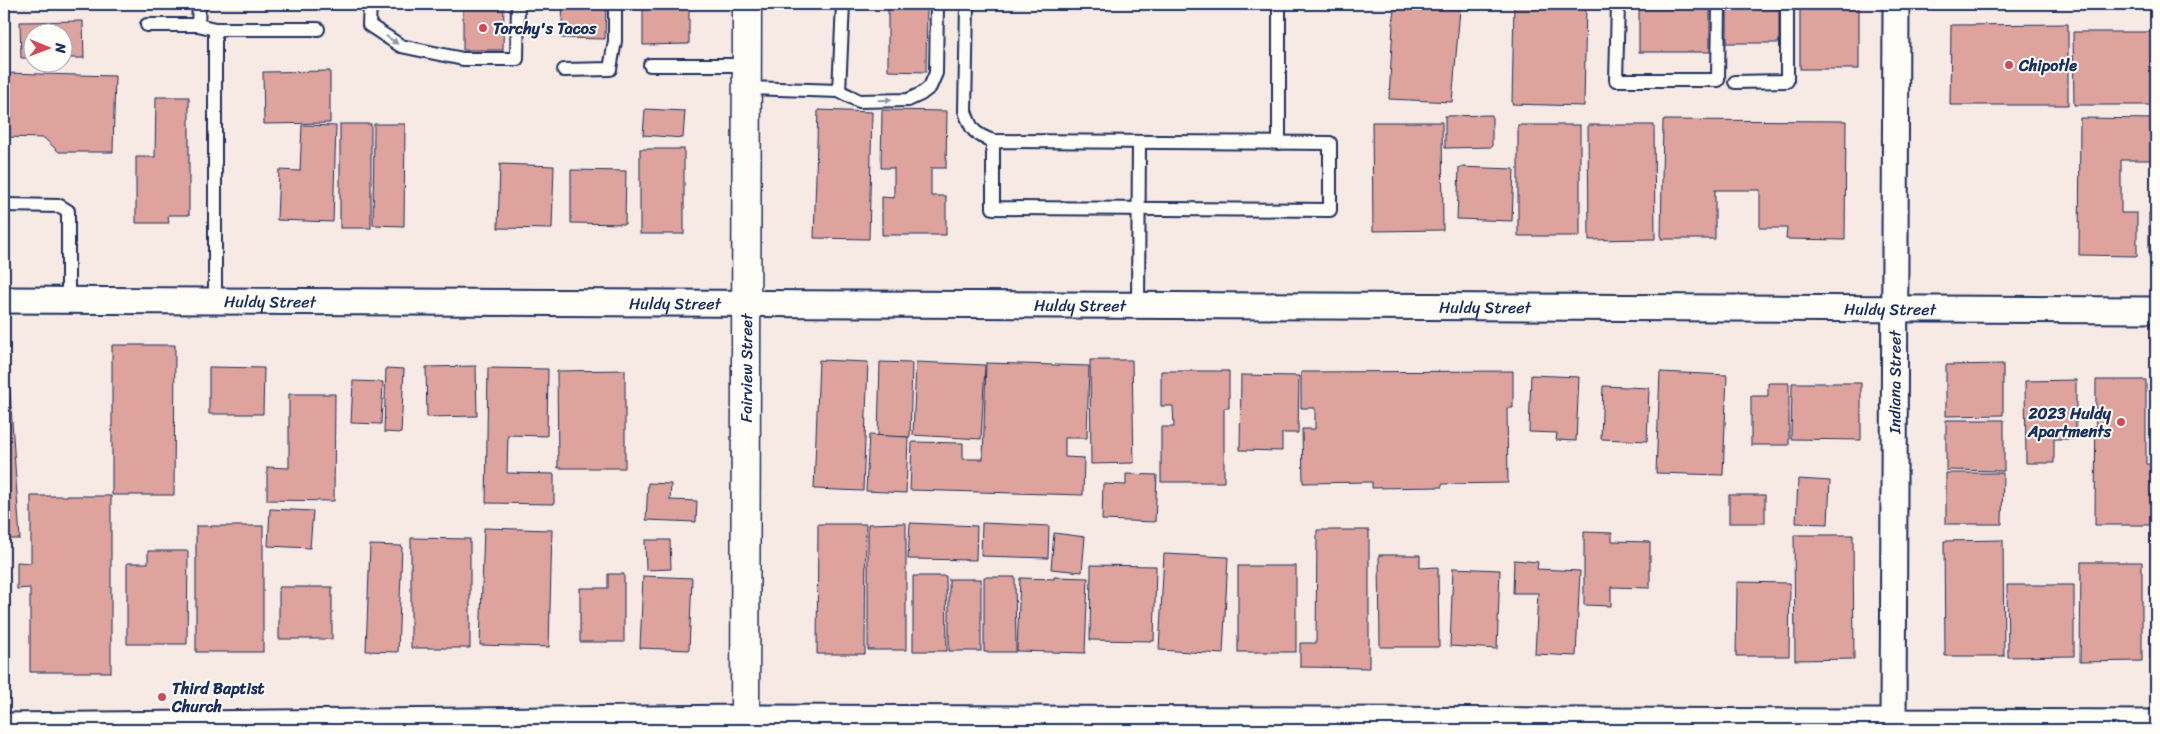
<svg xmlns="http://www.w3.org/2000/svg" width="2160" height="734" font-family="Sriracha,sans-serif">
  <style>
    .building { fill: #dda39c; stroke: #1b2f5e }
    .lines { fill: none; stroke-linecap: round; stroke-linejoin: round }
    .lane-casing { stroke: #1b2f5e; stroke-width: 16 }
    .street-casing { stroke: #1b2f5e; stroke-width: 29 }
    .secondary-casing { stroke: #1b2f5e; stroke-width: 31 }
    .lane { stroke: #fdfcf7; stroke-width: 12 }
    .street { stroke: #fdfcf7; stroke-width: 25 }
    .secondary { stroke: #fdfcf7; stroke-width: 28 }
    .oneway { fill: #8c96aa }
    .poi-dot { fill: #d1495b; stroke: #fdfcf7; stroke-width: 2 }
    .labels { text-anchor: middle; stroke-width: 4; stroke-linejoin: round; paint-order: stroke }
    .poi-label { font-size: 16px; font-weight: bold; fill: #1b2f5e; stroke: #fdfcf7; text-anchor: start }
    .street-label { font-size: 16px; fill: #1b2f5e; stroke: #fdfcf7 }
  </style>
  <rect width="100%" height="100%" fill="#f7eae5"/>
  <filter id="ink" filterUnits="userSpaceOnUse"><feTurbulence type="fractalNoise" baseFrequency=".02" numOctaves="2"/><feDisplacementMap in="SourceGraphic" scale="10" xChannelSelector="R" yChannelSelector="G"/><feConvolveMatrix kernelMatrix="1 2 1 2 8 2 1 2 1" color-interpolation-filters="sRGB"/></filter>
  <g filter="url(#ink)">
    <g class="building">
      <path d="M416,4H504L503,50H463V7L416,6Z"/>
      <path d="M563,4H606L605,39L561,38Z"/>
      <path d="M643,4H689V44L643,45Z"/>
      <path d="M888,4H927L926,72L888,71Z"/>
      <path d="M1514,4H1586L1584,106L1512,104Z"/>
      <rect x="1639" y="4" width="71" height="48"/>
      <rect x="1727" y="4" width="52" height="39"/>
      <rect x="1800" y="4" width="59" height="65"/>
      <path d="M1394,6L1460,9L1452,102L1389,99Z"/>
      <path d="M83,21L84,58H62V32H32V58H21L20,22Z"/>
      <path d="M2068,24V105H1950L1951,25Z"/>
      <path d="M2073,32H2156V105H2074Z"/>
      <path d="M330,71V123L264,124L263,72Z"/>
      <path d="M4,73L115,76L113,152H59L44,138L4,137Z"/>
      <path d="M156,97H189V215H168L169,223H136V157H155Z"/>
      <path d="M645,109L685,111L683,138L643,135Z"/>
      <path d="M818,110L872,112L869,239L814,238Z"/>
      <path d="M882,110L947,111L946,168H931V196H946V235H882V197L894,198V168H881Z"/>
      <path d="M1492,115V147L1445,148V116Z"/>
      <path d="M2080,118L2156,119V160H2121V213H2137V256L2079,255Z"/>
      <path d="M1663,120L1846,121L1845,240L1786,239L1787,228H1760V190H1715V239H1661Z"/>
      <path d="M1372,122H1442L1443,230L1373,231Z"/>
      <rect x="340" y="124" width="31" height="104"/>
      <path d="M374,124H405L404,226L373,225Z"/>
      <path d="M302,125L336,126L333,222L277,220L279,170L300,171Z"/>
      <rect x="1518" y="125" width="62" height="111"/>
      <path d="M1588,125H1654L1655,239L1589,240Z"/>
      <rect x="640" y="149" width="44" height="85"/>
      <path d="M500,164L554,166L552,229L498,228Z"/>
      <path d="M1459,167L1514,169L1512,221L1457,219Z"/>
      <path d="M571,170L626,171L625,224L571,223Z"/>
      <rect x="2149" y="213" width="7" height="43"/>
      <path d="M112,345H175L174,495H112Z"/>
      <path d="M4,348H7L20,539H4Z"/>
      <path d="M819,360L868,362L863,491L814,489Z"/>
      <path d="M1090,360H1132L1134,463L1091,464Z"/>
      <path d="M880,362L912,363L910,437L878,436Z"/>
      <path d="M916,362L985,365L981,439L913,435Z"/>
      <path d="M986,363L1089,366L1087,438H1065V457L1084,458L1083,495L910,490L912,442L963,443V459H983Z"/>
      <path d="M2003,364V415L1946,416V365Z"/>
      <path d="M476,366L477,416L427,417L426,367Z"/>
      <path d="M209,367L264,368L263,414H209Z"/>
      <path d="M386,368L404,369L401,433L384,432Z"/>
      <path d="M488,368L548,369L547,436L508,435L507,473L554,474V504L486,503Z"/>
      <path d="M625,370V468H558L557,371Z"/>
      <path d="M1161,371H1229V408H1224V482H1161V427H1174L1173,406H1161Z"/>
      <path d="M1513,371V408H1507L1508,483L1442,484V487L1372,488V482L1303,483L1302,429H1315V408H1301V372Z"/>
      <path d="M1660,372L1727,375L1723,475L1656,473Z"/>
      <path d="M1241,375L1299,376L1298,433H1282V451L1240,450Z"/>
      <path d="M1531,375L1579,377L1576,441L1556,440L1557,433L1529,432Z"/>
      <path d="M2076,380V439H2054V463H2026L2025,381Z"/>
      <path d="M2096,380H2146V464L2156,465V525H2095Z"/>
      <path d="M353,381L383,382L381,424L351,423Z"/>
      <path d="M1768,383H1789V445H1751V396H1768Z"/>
      <path d="M1792,383H1861V440L1791,439Z"/>
      <path d="M1603,386L1649,388L1647,441L1601,439Z"/>
      <path d="M289,394H335L334,501L267,500V467L289,468Z"/>
      <path d="M1946,420H2004V471L1946,470Z"/>
      <path d="M869,435L908,437L906,493L866,491Z"/>
      <path d="M1946,473H2003L2002,524H1946Z"/>
      <path d="M1126,474L1157,475L1155,522L1102,520L1103,484L1126,485Z"/>
      <path d="M1798,479L1830,481L1828,524L1796,523Z"/>
      <path d="M648,483L671,484L670,500L697,501L696,522L646,520Z"/>
      <rect x="1729" y="495" width="36" height="28"/>
      <path d="M31,496H111V672H30V588L17,589V562L31,563Z"/>
      <path d="M270,509L313,511L310,548L268,546Z"/>
      <path d="M906,523V650H868V524Z"/>
      <path d="M910,523L977,526L976,560L908,559Z"/>
      <path d="M982,523L1049,526L1048,558L981,556Z"/>
      <path d="M818,524H866L865,654H817Z"/>
      <rect x="196" y="526" width="67" height="126"/>
      <path d="M484,528L552,530L549,647L480,645Z"/>
      <path d="M1317,530H1369V668L1300,667V643H1316Z"/>
      <path d="M1584,532L1612,533V541L1650,542V588L1611,587V606L1584,605Z"/>
      <path d="M1054,533L1085,537L1082,572L1051,569Z"/>
      <path d="M1794,535H1853L1854,659L1795,660Z"/>
      <path d="M411,538L470,539V648H411Z"/>
      <path d="M2151,538H2156V658H2150Z"/>
      <path d="M645,540H670L671,569L646,570Z"/>
      <path d="M2003,540L2004,656H1945L1944,541Z"/>
      <path d="M370,545L402,546L398,652L366,651Z"/>
      <path d="M148,551H188L187,644H127V563H148Z"/>
      <path d="M1164,554L1228,557L1223,654L1159,650Z"/>
      <path d="M1379,555H1420V568L1438,567L1439,647H1380Z"/>
      <path d="M1514,560L1538,562L1537,569L1580,571L1576,656L1535,654L1538,593H1513Z"/>
      <path d="M2081,562H2142V661L2080,662Z"/>
      <path d="M1091,565L1156,566L1154,641L1090,640Z"/>
      <rect x="1238" y="566" width="58" height="86"/>
      <path d="M1453,568L1500,570L1497,649L1450,646Z"/>
      <path d="M608,574H624V642H580V588H608Z"/>
      <path d="M643,576L692,578L689,650L640,648Z"/>
      <path d="M913,576H946L947,651H913Z"/>
      <path d="M984,577H1015L1016,652H984Z"/>
      <path d="M1054,577L1088,578L1085,653L1017,651L1020,578L1054,579Z"/>
      <rect x="949" y="579" width="32" height="72"/>
      <path d="M1737,582L1790,583L1789,656H1736Z"/>
      <path d="M2007,585H2074V656L2008,657Z"/>
      <rect x="279" y="587" width="53" height="52"/>
    </g>
    <g class="lines">
      <defs>
        <g id="lane">
          <path d="M199,4L198,25L215,29V301"/>
          <path d="M370,4L369,25L401,46L463,59H517L518,4"/>
          <path d="M967,4L965,111C971,130 974,134 993,141"/>
          <path d="M1618,4L1616,80H1718L1719,4"/>
          <path d="M147,25H198"/>
          <path d="M215,29H318"/>
          <path d="M650,65H747"/>
          <path d="M564,70L610,69L615,41V4"/>
          <path d="M1735,82L1787,81V4"/>
          <path d="M746,88L839,91L843,4"/>
          <path d="M839,91L859,101L908,100L921,94L930,87L936,73L937,4"/>
          <path d="M993,141L1330,143V210L993,208Z"/>
          <path d="M1279,143V4"/>
          <path d="M4,205L60,206L68,211V301"/>
          <path d="M1138,306L1139,142"/>
        </g>
        <g id="street">
          <path id="s1" d="M4,300L2156,310"/>
          <path d="M4,726L745,718L2156,723"/>
          <path id="s2" d="M1893,730L1896,4"/>
        </g>
        <g id="secondary">
          <path id="s3" d="M745,730L747,4"/>
        </g>
      </defs>
      <use href="#lane" class="lane-casing"/>
      <use href="#street" class="street-casing"/>
      <use href="#secondary" class="secondary-casing"/>
      <use href="#lane" class="lane"/>
      <use href="#street" class="street"/>
      <use href="#secondary" class="secondary"/>
    </g>
    <defs><path id="oneway-solid" d="M-6-.8H1V-3.2L6.5 0L1 3.2V.8H-6Z" transform="scale(1.25)"/></defs>
    <g class="oneway">
      <use href="#oneway-solid" transform="translate(392 40) rotate(34)"/>
      <use href="#oneway-solid" transform="translate(885 100) rotate(-2)"/>
    </g>
  </g>
  <g class="poi-dot">
    <circle cx="483" cy="28" r="5"/>
    <circle cx="2009" cy="65" r="5"/>
    <circle cx="2121" cy="422" r="5"/>
    <circle cx="162" cy="697" r="5"/>
  </g>
  <g class="labels">
    <g class="poi-label">
      <text x="493" y="34">Torchy's Tacos</text>
      <text x="2019" y="71">Chipotle</text>
      <text x="2111" y="419" text-anchor="end">2023 Huldy<tspan x="2111" dy="18">Apartments</tspan></text>
      <text x="172" y="694">Third Baptist<tspan x="172" dy="18">Church</tspan></text>
    </g>
    <g class="street-label">
      <text dy="6" stroke="none"><textPath href="#s1" startOffset="266">Huldy Street</textPath></text>
      <text dy="6" stroke="none"><textPath href="#s1" startOffset="671">Huldy Street</textPath></text>
      <text dy="6" stroke="none"><textPath href="#s1" startOffset="1076">Huldy Street</textPath></text>
      <text dy="6" stroke="none"><textPath href="#s1" startOffset="1481">Huldy Street</textPath></text>
      <text dy="6" stroke="none"><textPath href="#s1" startOffset="1886">Huldy Street</textPath></text>
      <text dy="6" stroke="none"><textPath href="#s3" startOffset="362">Fairview Street</textPath></text>
      <text dy="6" stroke="none"><textPath href="#s2" startOffset="348">Indiana Street</textPath></text>
    </g>
  </g>
  <rect width="2160" height="734" fill="none" stroke="#fdfcf7" stroke-width="20"/>
  <rect x="10" y="10" width="2140" height="714" fill="none" stroke="#1b2f5e" stroke-width="2" filter="url(#ink)"/>
  <g transform="translate(48 48) rotate(91)"><circle r="24" fill="#fdfcf7" stroke="#a3aaba"/>
  <path d="M0-4L9 19L0 12L-9 19Z" fill="#d1495b"/>
  <text y="-8" font-size="14" font-weight="bold" text-anchor="middle" fill="#1b2f5e">N</text>
  </g>
</svg>
